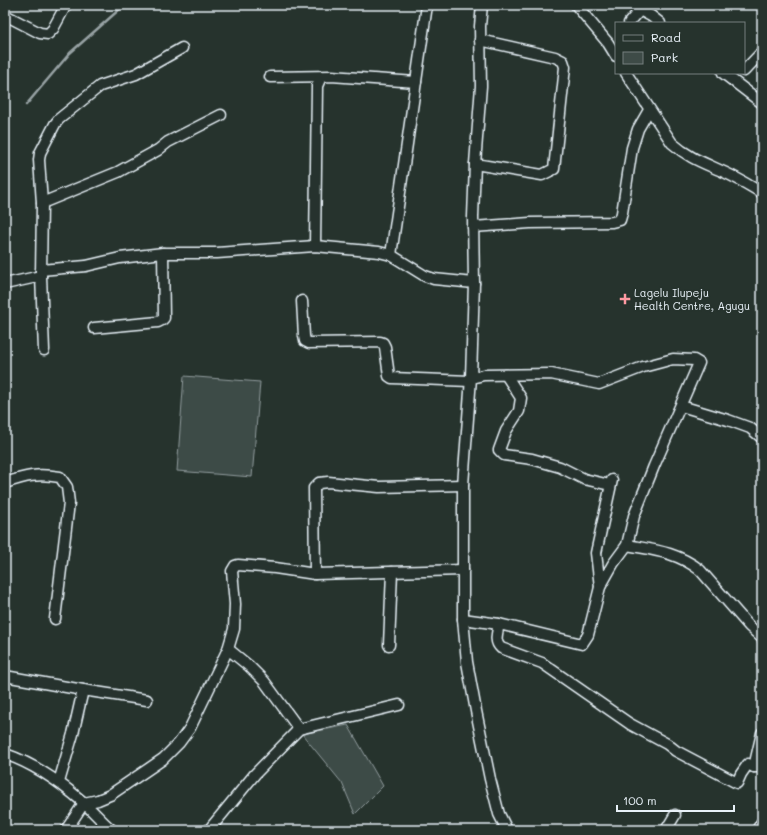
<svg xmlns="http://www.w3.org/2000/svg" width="767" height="835" font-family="Mali,sans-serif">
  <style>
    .green { fill: #3e4b47; stroke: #939ea0 }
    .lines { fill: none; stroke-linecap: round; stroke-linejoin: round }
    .stream { stroke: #98a3a5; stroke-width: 2.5 }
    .minor-casing { stroke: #e8f1f8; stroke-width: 13 }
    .minor { stroke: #26332d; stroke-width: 10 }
    .poi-dot { fill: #ff9aa2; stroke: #26332d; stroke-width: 1.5 }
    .labels { text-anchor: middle; stroke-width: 3.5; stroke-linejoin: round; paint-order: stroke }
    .poi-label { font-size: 11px; fill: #e8f1f8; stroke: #26332d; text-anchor: start }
  </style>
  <rect width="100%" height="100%" fill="#26332d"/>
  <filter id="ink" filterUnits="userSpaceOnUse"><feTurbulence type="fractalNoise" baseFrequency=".025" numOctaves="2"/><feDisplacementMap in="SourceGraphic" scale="8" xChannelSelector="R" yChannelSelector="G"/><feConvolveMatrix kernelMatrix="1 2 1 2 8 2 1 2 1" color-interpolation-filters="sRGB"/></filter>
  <g filter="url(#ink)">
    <g class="green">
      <path d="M184,376L260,382L252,477L177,471Z"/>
      <path d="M348,725L383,786L355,814L342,783L302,734Z"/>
    </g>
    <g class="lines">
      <path class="stream" d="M26,105L70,53L121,8L127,5"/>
      <defs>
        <g id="minor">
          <path d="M482,5L480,26L481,86L475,164L473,217L474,283L471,378L463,485V619L467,662L476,711L490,779L499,814L507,830"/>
          <path d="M576,5L608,43L616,56"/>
          <path d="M5,15L40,33L48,34L53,29L66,5"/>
          <path d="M629,23L640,10L651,16L660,23"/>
          <path d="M744,71L762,52"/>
          <path d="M626,73L672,143C690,159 705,163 726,173C739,179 750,186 762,193"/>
          <path d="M723,73L762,103"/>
          <path d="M270,77L331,76L416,82"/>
          <path d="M475,164L542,175L554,169L565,67L563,61L555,57L480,40"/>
          <path d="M42,203L118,172L158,150L168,142L221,115"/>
          <path d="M473,227L530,223L612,222L620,220L622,213L632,148L638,129L649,110"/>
          <path d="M315,246L317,86L321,77"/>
          <path d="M391,255L427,5"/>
          <path d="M41,270L86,266L120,258L163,253H217L315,246L379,252L391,255L425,276L434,279L474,283"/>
          <path d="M5,284L41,276"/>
          <path d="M302,301L304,336L305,341L309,343L380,342L383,343L385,347L389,376L392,378L470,381"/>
          <path d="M94,328L158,322L162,320L164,318L163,253"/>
          <path d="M44,350L41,276L42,203L39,160L40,153L55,124L59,119L100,86L136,74L182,48"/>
          <path d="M506,375L521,398L519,411L506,431L499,450L504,455L532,459L560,467L584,479L610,485"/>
          <path d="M681,406L728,420L750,428L762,438"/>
          <path d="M5,483C26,476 37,473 60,477L67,487L69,503L55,619"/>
          <path d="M627,545C654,550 677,552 700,570L749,626L762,638"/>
          <path d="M315,574L314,488L319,483L328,482L379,487L463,485"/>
          <path d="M600,587L596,553L612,480"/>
          <path d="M463,619L499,624L582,644L588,635L600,587L613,564L627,545L634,516L654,466L699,363L694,360L673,359L643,367L599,384L551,374L484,375L471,378"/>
          <path d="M499,624C497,634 494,642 501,648L542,663L630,724L667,744L676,751L737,783L741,774L748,764L754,767H762"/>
          <path d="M389,645L392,572"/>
          <path d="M228,649L249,666L264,681L299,729"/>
          <path d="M5,676L83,690L147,700"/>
          <path d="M5,754C35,764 60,782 83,802C93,811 102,822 112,830"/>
          <path d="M754,767L762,733"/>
          <path d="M59,782L73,734L83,690"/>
          <path d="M66,830L84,803L98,800L110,795L163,759L179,743L190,728L228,649L234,629L235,604L232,571L235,566L238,565L275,568L315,574L463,570"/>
          <path d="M209,830L255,774L299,729L399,705"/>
          <path d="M666,830L675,815"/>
          <path d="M757,830L762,822"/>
        </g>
      </defs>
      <use href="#minor" class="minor-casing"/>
      <use href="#minor" class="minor"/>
    </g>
  </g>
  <path class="poi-dot" d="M623 293h4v4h4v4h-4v4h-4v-4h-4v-4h4z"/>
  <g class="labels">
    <g class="poi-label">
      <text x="634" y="297">Lagelu Ilupeju<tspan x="634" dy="13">Health Centre, Agugu</tspan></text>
    </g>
  </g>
  <rect width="767" height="835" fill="none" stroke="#26332d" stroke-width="20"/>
  <rect x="10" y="10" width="747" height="815" fill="none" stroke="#e8f1f8" stroke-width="1.5" filter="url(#ink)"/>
  <rect x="615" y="22" width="130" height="52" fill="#26332d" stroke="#747f7e"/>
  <rect x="623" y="35" width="20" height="6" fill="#26332d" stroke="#747f7e"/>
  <text x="651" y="42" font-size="12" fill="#e8f1f8">Road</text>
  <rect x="623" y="52" width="20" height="12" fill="#3e4b47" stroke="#747f7e"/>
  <text x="651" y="62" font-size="12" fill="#e8f1f8">Park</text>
  <path d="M617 805v6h117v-6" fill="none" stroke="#e8f1f8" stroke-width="2"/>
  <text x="623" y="805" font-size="12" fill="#e8f1f8" stroke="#26332d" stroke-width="3" paint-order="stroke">100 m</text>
</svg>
